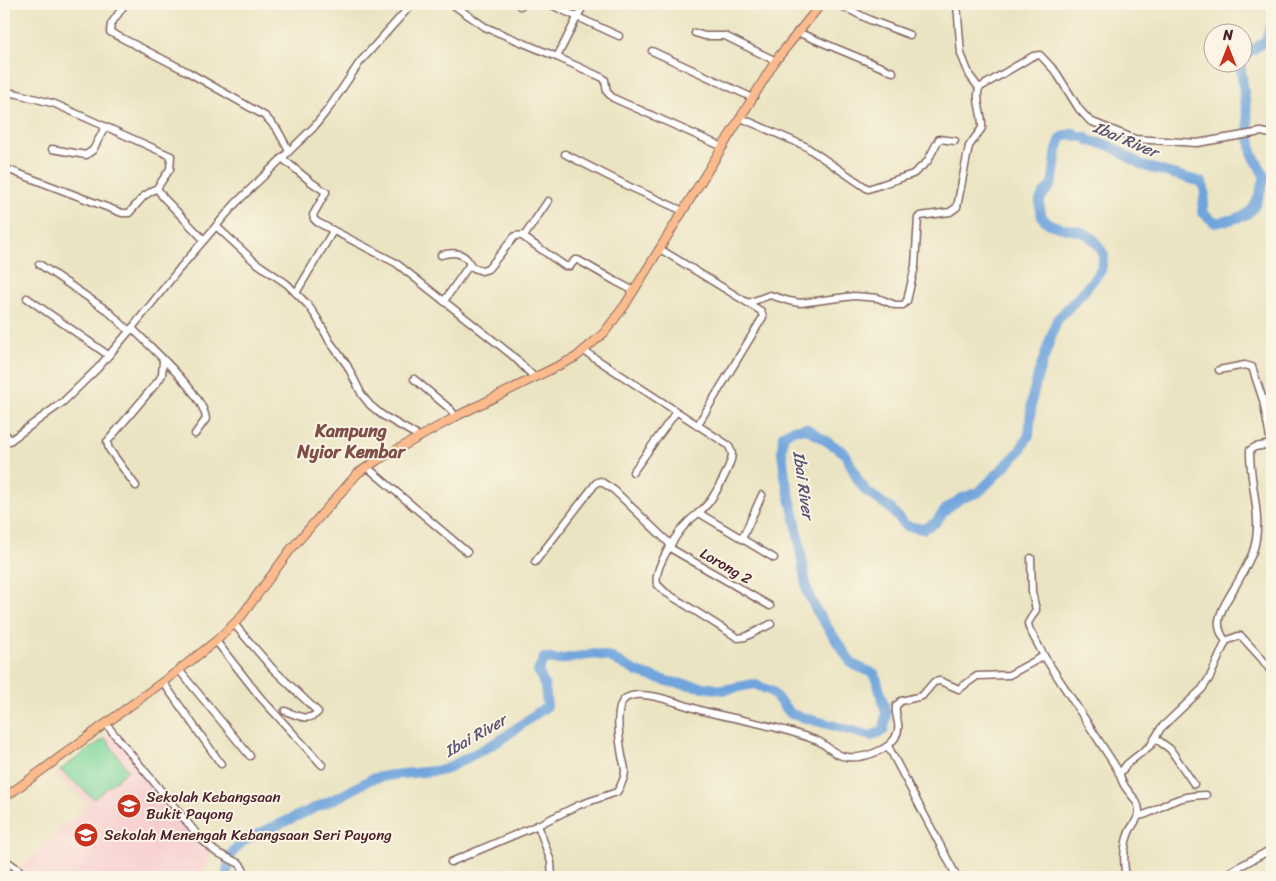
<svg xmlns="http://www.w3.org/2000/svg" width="1276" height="881" font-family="Sriracha,sans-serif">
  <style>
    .built { fill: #f7cfd0 }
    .green { fill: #7dd79d; stroke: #647b64 }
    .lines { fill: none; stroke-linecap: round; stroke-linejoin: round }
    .river { stroke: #6fa4dc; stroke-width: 10 }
    .minor-casing { stroke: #826460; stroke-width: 9 }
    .major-casing { stroke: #826460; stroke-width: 10 }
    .minor { stroke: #fff; stroke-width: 6 }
    .major { stroke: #fbbb8c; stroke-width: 8 }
    .labels { text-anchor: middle; stroke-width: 4; stroke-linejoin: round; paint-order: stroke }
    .street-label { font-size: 15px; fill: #4a1f2b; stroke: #fcf5e5 }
    .poi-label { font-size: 15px; fill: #4a1f2b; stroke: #fcf5e5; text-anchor: start }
    .water-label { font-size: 16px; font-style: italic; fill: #595472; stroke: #fcf5e5 }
    .quarter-label { font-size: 18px; font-weight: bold; fill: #804e4a; stroke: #fcf5e5 }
  </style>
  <rect width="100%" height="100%" fill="#fcf5e5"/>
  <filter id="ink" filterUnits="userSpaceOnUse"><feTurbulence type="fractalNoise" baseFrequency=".02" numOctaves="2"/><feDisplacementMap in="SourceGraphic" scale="10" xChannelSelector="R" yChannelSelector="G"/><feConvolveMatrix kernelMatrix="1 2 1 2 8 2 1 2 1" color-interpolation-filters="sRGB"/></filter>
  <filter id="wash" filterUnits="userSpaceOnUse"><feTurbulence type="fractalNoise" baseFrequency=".0096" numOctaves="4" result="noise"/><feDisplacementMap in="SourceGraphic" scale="20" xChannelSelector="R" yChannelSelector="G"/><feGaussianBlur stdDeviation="1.12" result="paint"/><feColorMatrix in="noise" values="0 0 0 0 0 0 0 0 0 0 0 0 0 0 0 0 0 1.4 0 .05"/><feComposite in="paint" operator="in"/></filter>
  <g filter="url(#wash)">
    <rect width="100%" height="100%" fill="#ebe4c2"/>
    <path class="built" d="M112,733L211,854L205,865L203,877H4V864L16,872L88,804L55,774Z"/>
    <g class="green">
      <path d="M105,738L128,770L94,799L60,770Z"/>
      <path d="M4,863L24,877H4Z"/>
    </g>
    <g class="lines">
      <g class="river">
        <path d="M1244,56L1265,41L1272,23"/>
        <path d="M226,877C229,858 230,850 247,839L343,795L371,779L392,775L444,770L499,741L547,706L545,686L538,671L544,658L558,660L594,654L610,657L637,672L670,682L723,690L754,684L771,691L791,714L871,736L884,730L886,713L875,674L852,664L816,610L807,591L796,523L785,477L782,452L783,435L792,430L806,428L845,453L858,480L866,491L890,508L906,526L923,529L935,523L946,509L960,499L979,492L1019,452L1029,435L1032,398L1038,375L1057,320L1085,290L1101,270L1104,255C1099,247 1094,237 1084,233C1067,226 1036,232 1040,201C1041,194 1050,189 1052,182C1057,165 1053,154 1062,137L1074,133L1076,137H1085L1089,141L1108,145L1144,166L1202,182L1205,192L1202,212L1215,223C1254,215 1253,215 1265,177L1252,153L1240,62"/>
      </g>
    </g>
  </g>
  <g filter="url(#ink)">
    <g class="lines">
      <defs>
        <g id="minor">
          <path d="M125,4L111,24L110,32L188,72L265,116L277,129L289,151"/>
          <path d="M452,4L485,27L557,57L603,78L605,80L607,92L613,98L723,147"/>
          <path d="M549,4L619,36"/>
          <path d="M838,4L870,20L910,35"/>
          <path d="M957,4L961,54L970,76L979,88"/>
          <path d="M520,6L523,4"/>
          <path d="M797,32L893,72"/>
          <path d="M695,33L705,36H725L776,61"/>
          <path d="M652,51L753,98"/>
          <path d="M557,57L584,4"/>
          <path d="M979,88L1033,56L1040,55L1056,72L1079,109L1090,121L1135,139L1197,143L1261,132L1272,134"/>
          <path d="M4,92L18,94L55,104L171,156L170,169L157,188L163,197L204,240"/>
          <path d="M741,118L805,146L868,189L913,174L927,162L939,139L955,141"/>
          <path d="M52,149L86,155L93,150L105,127"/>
          <path d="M565,154L628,186L683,211"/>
          <path d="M282,158L311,182L326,192L313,215L314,219L317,222L396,263L513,356L535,378"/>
          <path d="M4,168L122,213H129L144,196L157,188"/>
          <path d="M216,226L255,262L287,284L308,305L317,318L330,342L347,365L362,395L370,405L382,415L420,437"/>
          <path d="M522,236L565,266H570L575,260H578L615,281L634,291"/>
          <path d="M660,249L748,303L770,295L789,301L800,303L854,296L878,298L895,305H903L907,301L915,266L918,218L920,216L950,212L957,207L969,146L982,128C983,113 975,102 979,88"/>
          <path d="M441,255C452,252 464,251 470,264L444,301"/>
          <path d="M39,264L108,311L129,331"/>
          <path d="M469,266L482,271L488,269L515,236L525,235L548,201"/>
          <path d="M296,293L333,231"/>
          <path d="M27,298L108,355"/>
          <path d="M132,328C150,347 204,394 206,419L195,434"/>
          <path d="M584,351L728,445C730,448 732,451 732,455C730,468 717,491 710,501C704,509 697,514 690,520C678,531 653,568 657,584L665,592L738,638L745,637L771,624"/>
          <path d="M1219,370L1245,365L1252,367L1263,400L1271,444"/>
          <path d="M414,379L450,409L456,417"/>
          <path d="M697,426L763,317L761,311L748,303"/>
          <path d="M4,432L10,440"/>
          <path d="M4,445L63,402L98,368L132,328L180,268L235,204L314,127L329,108L360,62L412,4"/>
          <path d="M367,467L467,552"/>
          <path d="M633,472L676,412"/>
          <path d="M136,486L109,449L107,442L159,380L162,375L163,360"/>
          <path d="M699,513L774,558"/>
          <path d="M742,539L762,495"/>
          <path d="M670,548L770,606"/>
          <path d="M1031,558L1032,592L1036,610L1028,623L1029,628L1044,656L1114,764C1121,774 1119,776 1124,785C1129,794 1140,801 1139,813C1138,819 1133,825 1130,830C1123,845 1123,861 1126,877"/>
          <path d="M535,562L596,483L600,481L614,490L671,545"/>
          <path d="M234,624L272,668L318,712C308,723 297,715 285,711"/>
          <path d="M216,641L260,697L322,765"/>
          <path d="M1226,641C1221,636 1218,627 1219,620C1221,607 1230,596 1236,585C1242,575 1247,565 1252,554C1265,521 1249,484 1250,450L1255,447L1272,444"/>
          <path d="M179,670L250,756"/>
          <path d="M163,682L221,764"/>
          <path d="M106,724L201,839L216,852L240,864L247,877"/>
          <path d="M1155,738L1170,749L1194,784"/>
          <path d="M888,746L957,877"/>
          <path d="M1121,772L1127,764L1151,745L1161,728L1202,689L1210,677L1226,641L1238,636H1241L1262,659L1272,673"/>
          <path d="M1138,816C1151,815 1159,806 1171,802C1182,797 1194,795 1206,795"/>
          <path d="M538,825L551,862L552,877"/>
          <path d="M4,859L19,870"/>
          <path d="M451,862L538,825L579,805L617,792C620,787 625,777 625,771C625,766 623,761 622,756C620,743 613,706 626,698C644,687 689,708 707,712C745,721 782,727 818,741C828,746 835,756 847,757C862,759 887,751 895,738C903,724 894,719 896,706L901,701L922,696L934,682L940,681L959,689L977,676L1009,675L1044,656"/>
          <path d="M1220,877L1272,849"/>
        </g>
        <path id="major" d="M4,798L179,670L216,641L240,618L291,549L358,473L378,460L459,415L576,357L604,333L625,305L776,60L821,4"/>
      </defs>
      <use href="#minor" class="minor-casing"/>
      <use href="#major" class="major-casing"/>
      <use href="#minor" class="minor"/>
      <use href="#major" class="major"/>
    </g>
  </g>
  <defs>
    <symbol id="school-disc" viewBox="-11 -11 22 22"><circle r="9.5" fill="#c8321e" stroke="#fcf5e5"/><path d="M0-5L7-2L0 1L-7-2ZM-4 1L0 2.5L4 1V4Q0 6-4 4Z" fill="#fff"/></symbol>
  </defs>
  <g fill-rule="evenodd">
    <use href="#school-disc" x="115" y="792" width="28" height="28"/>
    <use href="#school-disc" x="72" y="821" width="28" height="28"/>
  </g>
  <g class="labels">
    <g class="street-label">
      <text transform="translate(726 566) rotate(30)" y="5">Lorong 2</text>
    </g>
    <g class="poi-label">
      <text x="146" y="802">Sekolah Kebangsaan<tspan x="146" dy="17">Bukit Payong</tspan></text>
      <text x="104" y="840">Sekolah Menengah Kebangsaan Seri Payong</text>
    </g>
    <g class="water-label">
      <text transform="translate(1126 139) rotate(23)" y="6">Ibai River</text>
      <text transform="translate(804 485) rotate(82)" y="6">Ibai River</text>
      <text transform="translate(475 735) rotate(-30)" y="6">Ibai River</text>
    </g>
    <g class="quarter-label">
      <text x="351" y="437">Kampung<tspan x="351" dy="21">Nyior Kembar</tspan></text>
    </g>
  </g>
  <rect width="1276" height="881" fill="none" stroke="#fcf5e5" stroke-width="20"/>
  <g transform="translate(1228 48)"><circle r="24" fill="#fcf5e5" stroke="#b59f9b"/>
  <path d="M0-4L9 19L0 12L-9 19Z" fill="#c8321e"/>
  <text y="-8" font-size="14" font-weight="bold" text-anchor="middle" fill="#4a1f2b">N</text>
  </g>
</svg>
